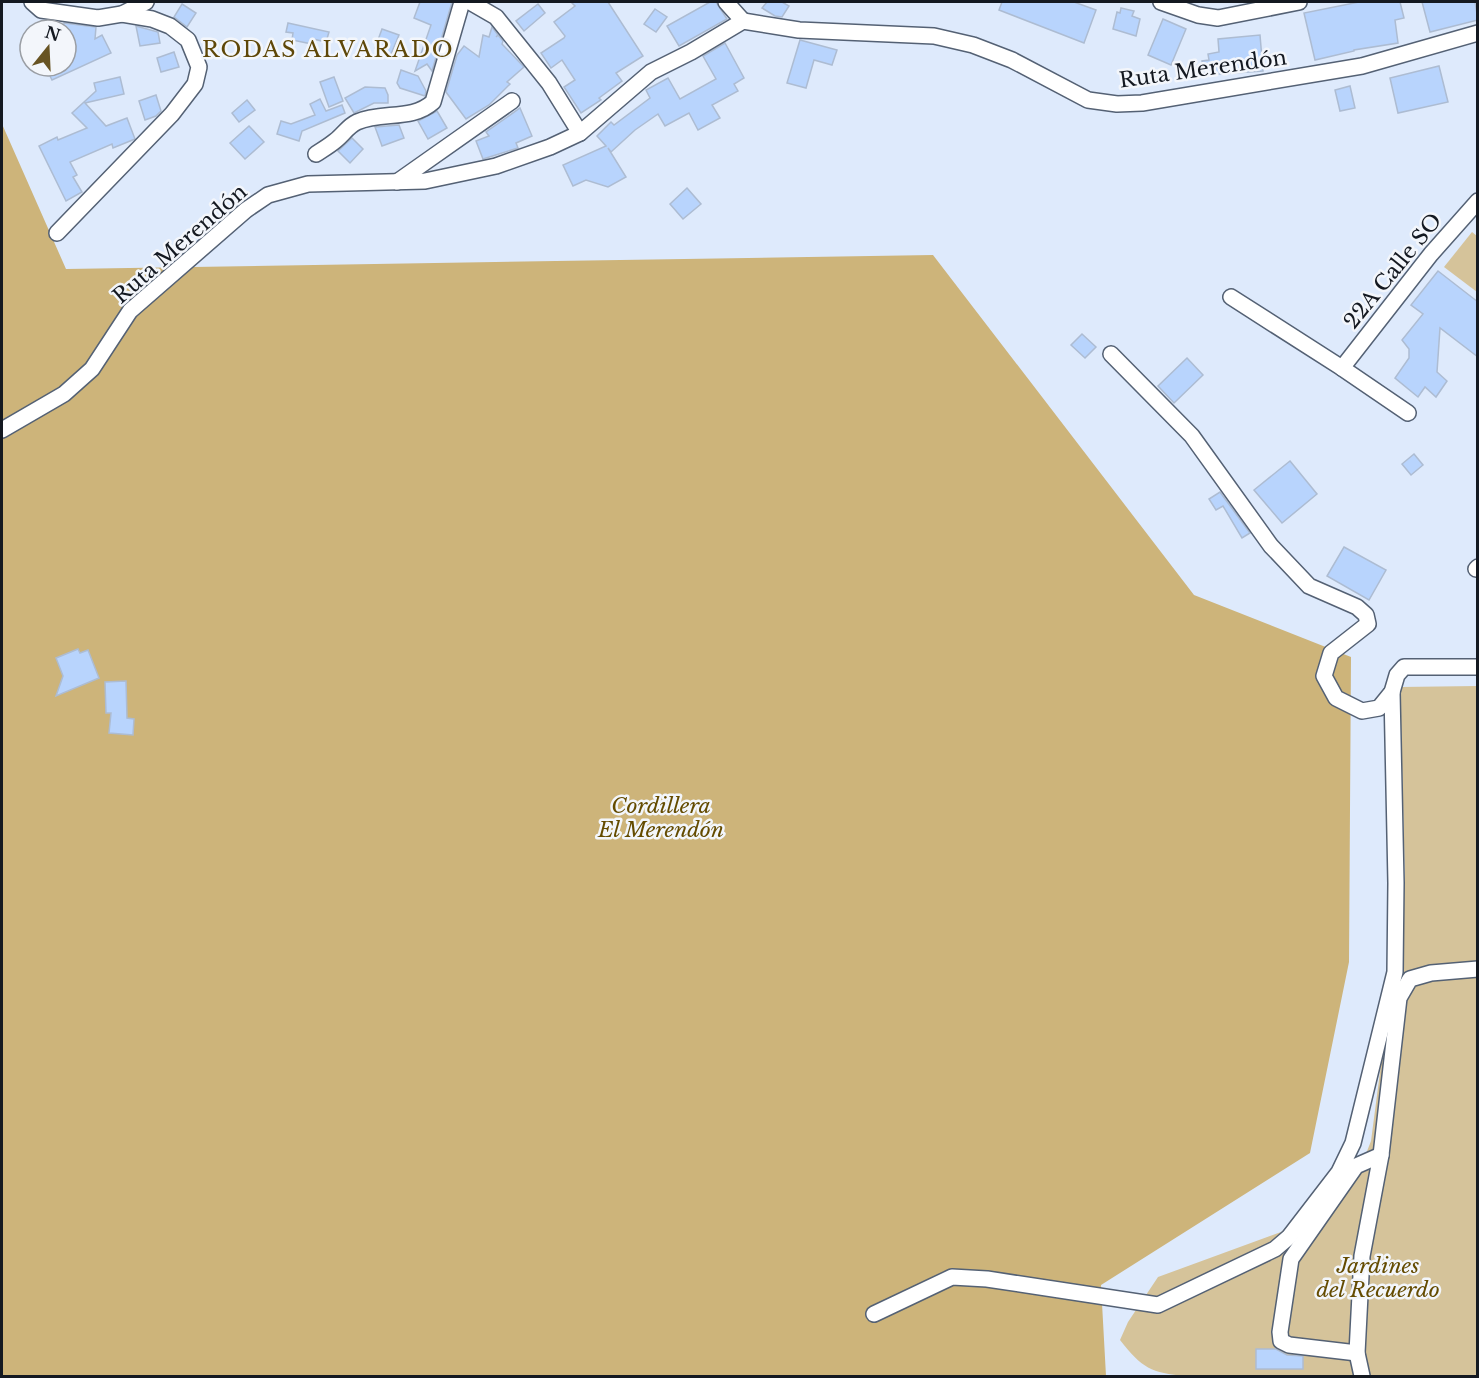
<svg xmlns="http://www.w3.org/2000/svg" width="1479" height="1378" font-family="'Libre Baskerville',serif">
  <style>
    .green { fill: #d5c39a }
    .forest { fill: #cdb47a }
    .building { fill: #b8d4fd; stroke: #adbcd2; stroke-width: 1.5 }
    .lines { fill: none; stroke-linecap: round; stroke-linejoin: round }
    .minor-casing { stroke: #546174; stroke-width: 18 }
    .minor { stroke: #fff; stroke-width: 15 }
    .labels { text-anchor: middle; stroke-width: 5; stroke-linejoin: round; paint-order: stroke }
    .street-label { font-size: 21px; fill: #141921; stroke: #f3f6fb }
    .park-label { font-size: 21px; font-style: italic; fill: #644b00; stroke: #f3f6fb }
    .neighbourhood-label { font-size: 22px; letter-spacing: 1.5px; fill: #5e4708; stroke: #f3f6fb }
  </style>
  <rect width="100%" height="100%" fill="#deeafc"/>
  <g class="green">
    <path d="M1472,232L1477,236V292L1444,267Z"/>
    <path d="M1477,686V1376H1186C1151,1373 1142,1368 1120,1340L1128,1322L1158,1277L1281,1232L1362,1164L1371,1141L1405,881L1400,687Z"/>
  </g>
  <path class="forest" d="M2,124L66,269L933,255L1194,595L1351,657L1349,962L1310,1153L1101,1285L1106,1376H2Z"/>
  <g class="building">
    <path d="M420,2H452L432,71L427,64L415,71L431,25L414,18Z"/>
    <path d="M571,2H608L643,56L616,73L622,81L599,98L601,100L581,113L564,87L575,80L562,60L551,68L541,53L564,38L565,36L554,22L575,6Z"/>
    <path d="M710,2H716L727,19L679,46L667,26Z"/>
    <path d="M767,2H782L789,6L782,17L775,16L762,8Z"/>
    <path d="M1002,2H1074L1096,10L1084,43L999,10Z"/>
    <path d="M1359,2H1400L1404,18L1395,20L1398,43L1354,50V51L1315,60L1304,13Z"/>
    <path d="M1422,2H1475L1478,20L1430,32Z"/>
    <path d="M182,4L196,13L187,27L174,17Z"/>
    <path d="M538,4L545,13L524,31L516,21Z"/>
    <path d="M1121,8L1134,11L1132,16L1140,19L1136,36L1113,29L1117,12L1120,13Z"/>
    <path d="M655,9L667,17L656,32L644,24Z"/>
    <path d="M1163,19L1186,29L1171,65L1148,55Z"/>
    <path d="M64,23L96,27L95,39L102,35L111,53L52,80L47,70L54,66H66V30H63Z"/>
    <path d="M288,23L329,32L326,42L313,39L312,44L292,40L293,33L286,32Z"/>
    <path d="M136,26L158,32L160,43L140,46Z"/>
    <path d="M492,27L498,35L496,37L498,35L503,41L502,44L524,67L507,82L510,84L489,105L466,119L446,92L457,55L464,46L479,57L483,35L489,37Z"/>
    <path d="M382,29L399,35L391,54L375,48Z"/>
    <path d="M1260,35L1263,71L1204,75L1202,61L1209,60L1208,54L1219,52L1218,39Z"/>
    <path d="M800,40L837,50L832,65L814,60L806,88L787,83Z"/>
    <path d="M725,43L744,78L734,84L738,91L712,105L720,118L698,130L689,113L665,126L658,114L635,130L611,152L608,148L626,177L608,187L586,180L573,186L563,165L606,146L597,136L611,122L614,125L650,98L646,90L668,78L680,99L716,79L703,56Z"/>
    <path d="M174,52L179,67L161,72L157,58Z"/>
    <path d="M1439,66L1448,102L1398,113L1390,78Z"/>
    <path d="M401,70L418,76L426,91L425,96L400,88L397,83Z"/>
    <path d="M120,77L124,94L85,103L106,126L127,118L135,139L113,148L112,144L70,162L77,175L73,177L82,192L66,201L39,146L57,137L58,140L87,128L72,113L96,91L94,83Z"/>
    <path d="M334,77L343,101L329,107L320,82Z"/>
    <path d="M1350,86L1355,108L1340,111L1335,90Z"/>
    <path d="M365,87L385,88L388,95V103H374L354,113L345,98Z"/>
    <path d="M156,95L161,111L156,116L145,120L139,101Z"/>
    <path d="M320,99L326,111L342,105L345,113L302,131L299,141L277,134L281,121L291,124L315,115L310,104Z"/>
    <path d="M247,100L255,110L239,122L232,113Z"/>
    <path d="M520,108L532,136L516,143L518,148L483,159L476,141L489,136L486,132Z"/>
    <path d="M437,111L447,128L428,139L418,121Z"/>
    <path d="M399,125L404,138L382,146L375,127Z"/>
    <path d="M249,126L264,142L245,159L230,143Z"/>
    <path d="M352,138L363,149L350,163L338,151Z"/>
    <path d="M687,188L701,204L683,219L670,204Z"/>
    <path d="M1438,271L1478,302V357L1440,328L1437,372L1447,381L1436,397L1425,387L1418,397L1395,378L1409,358V349L1402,340L1423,314L1411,305Z"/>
    <path d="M1082,334L1096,347L1085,358L1071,345Z"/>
    <path d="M1187,358L1203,375L1174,403L1158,386Z"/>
    <path d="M1414,454L1423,465L1411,475L1402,464Z"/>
    <path d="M1290,461L1317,494L1282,523L1254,490Z"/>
    <path d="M1220,492L1250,533L1242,538L1223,506L1216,510L1209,499Z"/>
    <path d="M1344,547L1386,570L1369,600L1327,576Z"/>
    <path d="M78,649L80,653L88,650L99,678L56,696L63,676L56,658Z"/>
    <path d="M126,681L127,718L134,719L133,735L109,733L111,713H106L105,682Z"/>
    <path d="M1256,1349H1276L1287,1355L1303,1356V1369H1256Z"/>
  </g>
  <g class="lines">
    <defs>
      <g id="minor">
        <path d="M32,2L41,10L98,18L122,14L146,2"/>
        <path d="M470,2L496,17L549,83L580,133"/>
        <path d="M726,2L743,21"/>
        <path d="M1161,2L1198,15L1218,18L1299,2"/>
        <path d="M316,154C322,150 329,146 335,141C343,135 348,126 357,122C382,111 412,121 433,102L462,2"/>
        <path d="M397,182L512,101"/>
        <path d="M57,233L172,114L195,84L199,67L188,40L170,26L152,19L122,14"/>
        <path d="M1231,297L1342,368L1408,413"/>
        <path d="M1111,354L1192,436L1271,546L1309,586L1357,607L1366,615L1368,624L1331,653L1324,676L1336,698L1362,711L1379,708L1392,692L1397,675L1404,667H1478"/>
        <path d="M1342,368L1431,254L1478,201"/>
        <path d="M2,430L64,394L92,369L130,311L246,210L268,195L308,184L425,181L496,166L550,147L580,133L651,72L691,52L743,21L799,30L934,36L973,45L1012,60L1088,100L1117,104L1142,103L1362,66L1478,33"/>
        <path d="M1476,569L1478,567"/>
        <path d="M874,1314L952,1277L987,1279L1158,1305L1275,1249L1289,1237L1339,1172L1353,1143L1395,972L1396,883L1392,692"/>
        <path d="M1357,1353L1289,1345L1281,1341L1280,1332L1291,1259L1356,1166L1381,1155"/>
        <path d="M1362,1376L1357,1353L1362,1256L1381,1155L1399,998L1410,979L1431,973L1478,969"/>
      </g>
    </defs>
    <use href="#minor" class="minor-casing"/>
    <use href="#minor" class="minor"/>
  </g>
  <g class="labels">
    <g class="street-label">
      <text transform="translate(1203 69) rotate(-8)" y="7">Ruta Merendón</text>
      <text transform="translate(180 244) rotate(-41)" y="7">Ruta Merendón</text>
      <text transform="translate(1393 271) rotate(-51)" y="7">22A Calle SO</text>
    </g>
    <g class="park-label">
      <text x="661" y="813">Cordillera<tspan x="661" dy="24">El Merendón</tspan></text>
      <text x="1378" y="1273">Jardines<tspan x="1378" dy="24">del Recuerdo</tspan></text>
    </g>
    <g class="neighbourhood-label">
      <text x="328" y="57">RODAS ALVARADO</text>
    </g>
  </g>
  <rect width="1479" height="1378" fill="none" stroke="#141921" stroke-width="6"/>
  <g transform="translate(48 48) rotate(18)"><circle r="28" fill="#f3f6fb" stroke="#9a9ea4" stroke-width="1.5"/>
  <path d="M0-4.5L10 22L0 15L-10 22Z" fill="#685423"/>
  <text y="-9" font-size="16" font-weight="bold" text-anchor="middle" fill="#141921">N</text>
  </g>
</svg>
